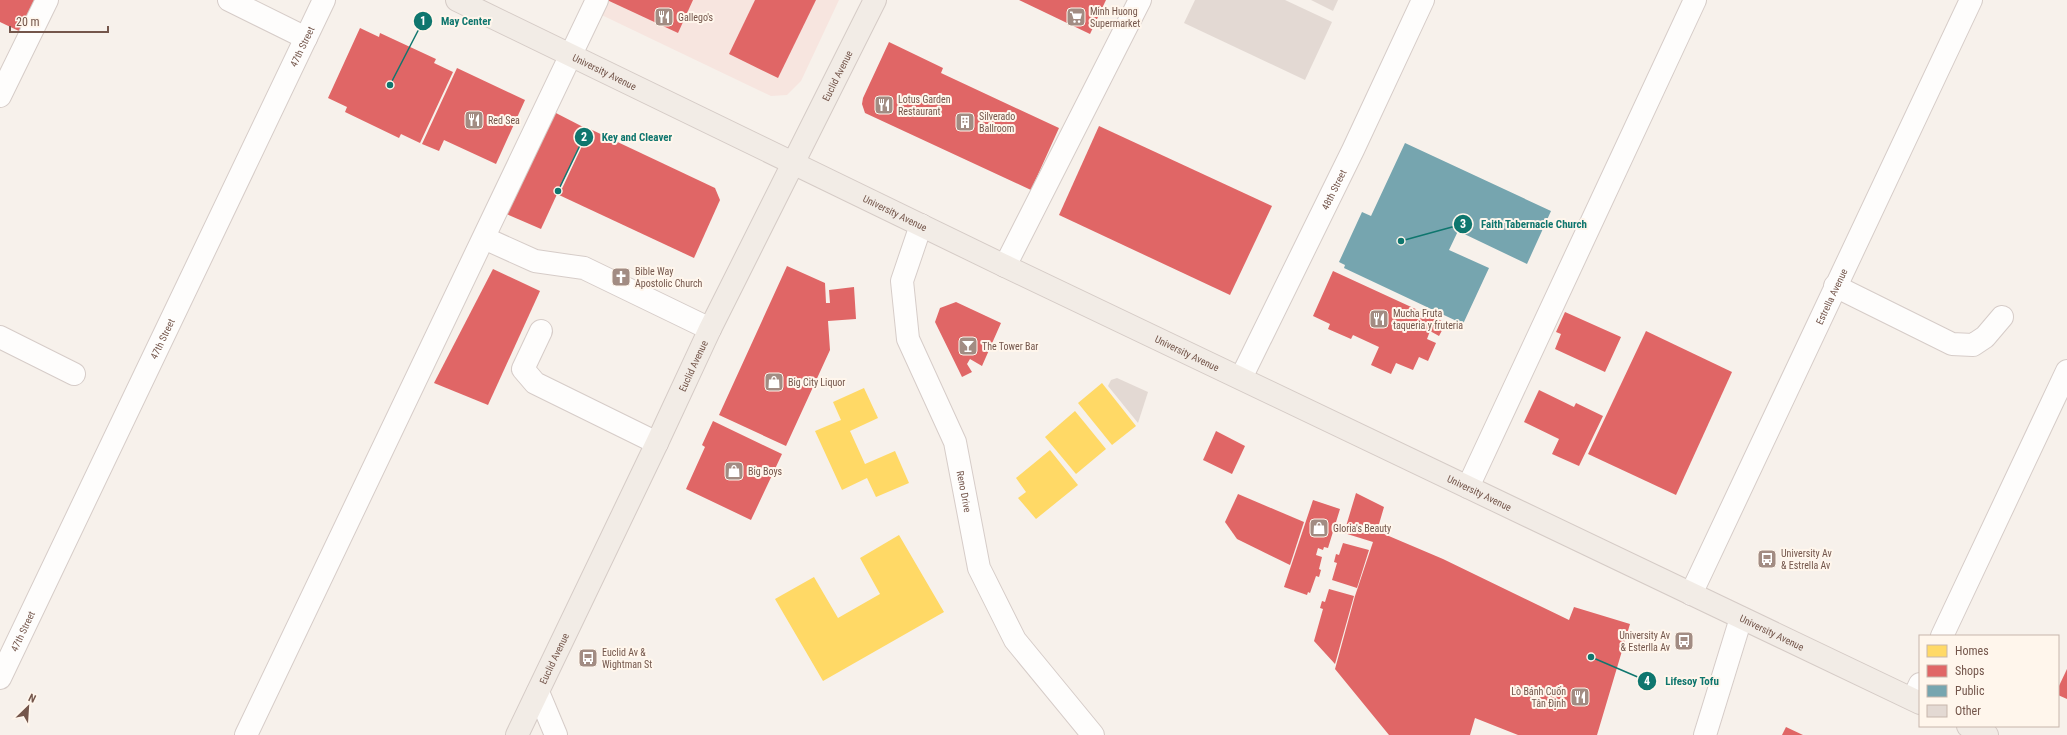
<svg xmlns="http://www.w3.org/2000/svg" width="2067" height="735" font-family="'Roboto Condensed',sans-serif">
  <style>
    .commercial { fill: #f7e5df }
    .homes { fill: #ffd966 }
    .shops { fill: #e06666 }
    .public { fill: #76a5af }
    .building { fill: #e3d9d3 }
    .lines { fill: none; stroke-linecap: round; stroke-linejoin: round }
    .minor-casing { stroke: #d6ccc8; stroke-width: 24 }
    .major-casing { stroke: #d5cbc6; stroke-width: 24 }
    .minor { stroke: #fefdfc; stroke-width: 22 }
    .major { stroke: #f2ece6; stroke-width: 22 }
    .labels { text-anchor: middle; stroke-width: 4; stroke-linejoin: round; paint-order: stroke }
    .poi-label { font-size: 10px; fill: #74564b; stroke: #fff6ec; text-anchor: start }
    .street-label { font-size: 10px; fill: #74564b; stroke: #fff6ec }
    .leader { fill: none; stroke: #0f766e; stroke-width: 1.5 }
    .callout-dot { fill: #0f766e; stroke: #fff6ec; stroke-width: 1.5 }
    .mark-label { font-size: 12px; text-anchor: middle; font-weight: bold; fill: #fff }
    .callout-label { font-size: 11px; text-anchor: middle; font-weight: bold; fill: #0f766e; stroke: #fff6ec; stroke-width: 4; stroke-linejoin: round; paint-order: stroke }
  </style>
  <rect width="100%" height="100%" fill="#f7f1eb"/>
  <path class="commercial" d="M592,0H839L801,81L787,95L771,96L587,8Z"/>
  <g class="homes">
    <path d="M1102,383L1136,426L1112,445L1078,403Z"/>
    <path d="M864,388L878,418L850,431L865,464L895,451L909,483L876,497L867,478L842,490L815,431L841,420L833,402Z"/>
    <path d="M1075,411L1106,449L1076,474L1045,437Z"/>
    <path d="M1050,450L1078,485L1036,519L1018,498L1026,492L1016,478Z"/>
    <path d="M899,535L944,612L823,681L775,599L814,577L838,618L880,594L860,558Z"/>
  </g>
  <g class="shops">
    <path d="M0,0H38L23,33L0,22Z"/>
    <path d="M607,0H693L678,33Z"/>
    <path d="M755,0H816L778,78L729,54Z"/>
    <path d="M1019,0H1106L1090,34Z"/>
    <path d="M360,28L379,37L380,33L436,59L434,63L453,72L420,143L401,134L399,138L345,112L347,107L328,98Z"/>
    <path d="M889,42L943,68L941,73L1059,128L1031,190L865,113L862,104L863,98Z"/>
    <path d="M457,68L525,100L496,164L444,140L439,151L422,144Z"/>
    <path d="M554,112L587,129L541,229L504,213Z"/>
    <path d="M1099,126L1272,206L1230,295L1059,215Z"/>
    <path d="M590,129L715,188L720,200L694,258L559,195Z"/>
    <path d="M787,266L825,283L826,303H830L829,290L854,287L856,319L828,321L830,350L786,446L719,415Z"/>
    <path d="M493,269L540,291L488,405L434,383Z"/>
    <path d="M1333,271L1446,323L1439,336L1430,331L1427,339L1436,343L1428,361L1419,357L1413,370L1396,363L1391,374L1371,365L1379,347L1353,335L1351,339L1328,329L1330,324L1313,316Z"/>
    <path d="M956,302L1001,323L982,366L970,359L967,364L972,372L962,377L935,322L940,308Z"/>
    <path d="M1565,312L1621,337L1605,372L1555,349L1561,334L1556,332Z"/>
    <path d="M1646,331L1732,372L1676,495L1588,454Z"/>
    <path d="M1539,390L1574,407L1576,403L1603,416L1579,466L1552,454L1559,439L1524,422Z"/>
    <path d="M713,421L782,454L751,520L686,489L705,447L702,445Z"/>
    <path d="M1216,431L1245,446L1232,474L1203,460Z"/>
    <path d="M1356,493L1384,507L1377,531L1443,559L1569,620L1574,607L1630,624L1597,735H1518L1475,718L1470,735H1389L1335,669L1355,596L1373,542L1344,533Z"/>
    <path d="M1238,494L1304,522L1290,565L1237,539L1225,522Z"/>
    <path d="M1313,500L1340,509L1328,548L1324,547L1323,550L1318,548L1316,555L1322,557L1319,569L1321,570L1319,577L1316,576L1310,593L1308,592L1307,595L1284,587Z"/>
    <path d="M1343,543L1369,550L1357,588L1332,580L1337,563L1334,562L1336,554L1339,555Z"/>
    <path d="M1329,589L1354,596L1335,664L1314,641L1323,609L1320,608L1322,601L1325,602Z"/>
    <path d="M2067,669V699L2058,695V688Z"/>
    <path d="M1786,727L1803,735H1782Z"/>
  </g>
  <path class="public" d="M1405,143L1551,211L1527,264L1458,231L1449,250L1489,268L1463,324L1344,268L1345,265L1339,262L1362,212L1371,216Z"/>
  <g class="building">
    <path d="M1195,0H1285L1332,22L1305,80L1184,23Z"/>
    <path d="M1311,0H1338L1333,11Z"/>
    <path d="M1117,378L1148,392L1138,423L1108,386L1111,380Z"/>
  </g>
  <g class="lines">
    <defs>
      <g id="minor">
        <path d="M229,0L306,38"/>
        <path d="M0,96L47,0"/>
        <path id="s1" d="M921,225L902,281L908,339L955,442L979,568L1015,640L1093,735"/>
        <path d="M484,238L535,261L584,268L710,329"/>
        <path d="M1005,266L1140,0"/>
        <path d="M1835,286L1952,344L1973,345L1985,337L2002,317"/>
        <path d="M541,331L523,369L535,383L657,443"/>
        <path d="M0,337L74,374"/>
        <path id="s2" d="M1241,378L1353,150L1423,0"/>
        <path d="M1468,487L1695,0"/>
        <path id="s3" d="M1691,594L1971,0"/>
        <path d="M1942,636L2067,371"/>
        <path id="s4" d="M0,678L324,0"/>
        <path d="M538,692L556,735"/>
        <path d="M1913,699L1920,684"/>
        <path d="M246,735L597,0"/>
        <path d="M1705,735L1741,618"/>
      </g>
      <g id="major">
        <path id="s5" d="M457,0L1005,266L1920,703"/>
        <path d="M1968,726L1987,735"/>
        <path id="s6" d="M517,735L657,443L710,329L875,0"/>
      </g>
    </defs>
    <use href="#minor" class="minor-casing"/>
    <use href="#major" class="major-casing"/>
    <use href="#minor" class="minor"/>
    <use href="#major" class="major"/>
  </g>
  <defs>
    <symbol id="restaurant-square" viewBox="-11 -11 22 22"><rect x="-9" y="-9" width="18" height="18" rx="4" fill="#a28c83" stroke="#fff6ec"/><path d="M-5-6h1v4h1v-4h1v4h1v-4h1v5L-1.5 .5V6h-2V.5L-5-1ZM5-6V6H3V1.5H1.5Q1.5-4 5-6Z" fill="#fff"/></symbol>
    <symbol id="supermarket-square" viewBox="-11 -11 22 22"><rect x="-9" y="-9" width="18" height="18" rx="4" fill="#a28c83" stroke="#fff6ec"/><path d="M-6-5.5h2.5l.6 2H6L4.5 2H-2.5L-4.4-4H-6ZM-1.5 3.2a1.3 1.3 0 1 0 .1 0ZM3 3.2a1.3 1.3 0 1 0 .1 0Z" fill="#fff"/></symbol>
    <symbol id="building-square" viewBox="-11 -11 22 22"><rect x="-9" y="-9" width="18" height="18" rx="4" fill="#a28c83" stroke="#fff6ec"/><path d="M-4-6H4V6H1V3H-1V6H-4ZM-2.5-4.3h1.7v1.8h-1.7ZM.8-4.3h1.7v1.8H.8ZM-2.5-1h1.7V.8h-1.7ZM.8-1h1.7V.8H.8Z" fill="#fff"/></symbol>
    <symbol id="church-square" viewBox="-11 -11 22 22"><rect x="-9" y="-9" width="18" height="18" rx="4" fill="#a28c83" stroke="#fff6ec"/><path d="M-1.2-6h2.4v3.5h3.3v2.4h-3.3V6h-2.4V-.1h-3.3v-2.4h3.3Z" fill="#fff"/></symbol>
    <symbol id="bar-square" viewBox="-11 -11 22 22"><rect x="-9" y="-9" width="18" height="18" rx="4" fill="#a28c83" stroke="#fff6ec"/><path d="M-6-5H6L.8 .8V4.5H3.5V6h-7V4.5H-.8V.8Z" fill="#fff"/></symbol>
    <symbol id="shop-square" viewBox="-11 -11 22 22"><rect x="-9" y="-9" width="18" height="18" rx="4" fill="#a28c83" stroke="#fff6ec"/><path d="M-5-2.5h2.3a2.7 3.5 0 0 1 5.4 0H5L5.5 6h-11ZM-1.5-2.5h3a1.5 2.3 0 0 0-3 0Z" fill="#fff"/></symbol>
    <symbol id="bus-square" viewBox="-11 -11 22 22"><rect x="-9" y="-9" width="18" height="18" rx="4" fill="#a28c83" stroke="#fff6ec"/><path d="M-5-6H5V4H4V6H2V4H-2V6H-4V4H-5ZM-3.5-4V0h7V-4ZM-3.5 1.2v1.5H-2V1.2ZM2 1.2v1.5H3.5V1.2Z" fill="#fff"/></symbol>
  </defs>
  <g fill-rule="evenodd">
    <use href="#restaurant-square" x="653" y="6" width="22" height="22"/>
    <use href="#supermarket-square" x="1065" y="6" width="22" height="22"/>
    <use href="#restaurant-square" x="873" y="94" width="22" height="22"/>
    <use href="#restaurant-square" x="463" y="109" width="22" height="22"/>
    <use href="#building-square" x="954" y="111" width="22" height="22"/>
    <use href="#church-square" x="610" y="266" width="22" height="22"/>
    <use href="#restaurant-square" x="1368" y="308" width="22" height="22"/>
    <use href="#bar-square" x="957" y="335" width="22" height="22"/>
    <use href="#shop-square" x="763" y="371" width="22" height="22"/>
    <use href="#shop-square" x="723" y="460" width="22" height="22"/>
    <use href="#shop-square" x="1308" y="517" width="22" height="22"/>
    <use href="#bus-square" x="1756" y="548" width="22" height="22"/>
    <use href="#bus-square" x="1673" y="630" width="22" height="22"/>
    <use href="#bus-square" x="577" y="647" width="22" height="22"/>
    <use href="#restaurant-square" x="1569" y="686" width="22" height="22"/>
  </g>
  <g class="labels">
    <g class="poi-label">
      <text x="1090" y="15">Minh Huong<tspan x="1090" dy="12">Supermarket</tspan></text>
      <text x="678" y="21">Gallego's</text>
      <text x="898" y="103">Lotus Garden<tspan x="898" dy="12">Restaurant</tspan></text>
      <text x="979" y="120">Silverado<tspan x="979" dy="12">Ballroom</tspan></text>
      <text x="488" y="124">Red Sea</text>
      <text x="635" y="275">Bible Way<tspan x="635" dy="12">Apostolic Church</tspan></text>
      <text x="1393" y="317">Mucha Fruta<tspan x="1393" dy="12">taqueria y fruteria</tspan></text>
      <text x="982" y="350">The Tower Bar</text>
      <text x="788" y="386">Big City Liquor</text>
      <text x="748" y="475">Big Boys</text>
      <text x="1333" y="532">Gloria's Beauty</text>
      <text x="1781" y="557">University Av<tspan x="1781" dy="12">&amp; Estrella Av</tspan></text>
      <text x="1670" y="639" text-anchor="end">University Av<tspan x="1670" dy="12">&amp; Esterlla Av</tspan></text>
      <text x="602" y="656">Euclid Av &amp;<tspan x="602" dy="12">Wightman St</tspan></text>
      <text x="1566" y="695" text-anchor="end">Lò Bánh Cuốn<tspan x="1566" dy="12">Tân Định</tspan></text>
    </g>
    <g class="street-label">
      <text dy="4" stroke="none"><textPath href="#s4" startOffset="700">47th Street</textPath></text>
      <text dy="4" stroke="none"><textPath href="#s5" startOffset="164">University Avenue</textPath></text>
      <text dy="4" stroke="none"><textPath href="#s6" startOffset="733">Euclid Avenue</textPath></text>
      <text dy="4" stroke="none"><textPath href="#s2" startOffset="210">48th Street</textPath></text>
      <text dy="4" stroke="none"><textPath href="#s5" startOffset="487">University Avenue</textPath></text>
      <text dy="4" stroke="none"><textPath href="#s3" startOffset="329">Estrella Avenue</textPath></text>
      <text dy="4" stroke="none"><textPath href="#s4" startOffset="376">47th Street</textPath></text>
      <text dy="4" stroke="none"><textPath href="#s5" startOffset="811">University Avenue</textPath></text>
      <text dy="4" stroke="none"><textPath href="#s6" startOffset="409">Euclid Avenue</textPath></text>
      <text dy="4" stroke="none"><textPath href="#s1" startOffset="281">Reno Drive</textPath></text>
      <text dy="4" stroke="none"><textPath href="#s5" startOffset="1135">University Avenue</textPath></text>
      <text dy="4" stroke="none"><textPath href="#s4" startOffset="52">47th Street</textPath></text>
      <text dy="4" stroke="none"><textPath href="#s5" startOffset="1459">University Avenue</textPath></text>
      <text dy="4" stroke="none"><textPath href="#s6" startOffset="85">Euclid Avenue</textPath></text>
    </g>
  </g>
  <path class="leader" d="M390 85L423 21M558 191L584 137M1401 241L1463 224M1591 657L1647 681"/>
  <g class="callout-dot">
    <circle cx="390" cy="85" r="4"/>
    <circle cx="558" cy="191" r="4"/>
    <circle cx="1401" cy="241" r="4"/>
    <circle cx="1591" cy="657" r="4"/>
    <circle cx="423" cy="21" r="10"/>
    <circle cx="584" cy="137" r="10"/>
    <circle cx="1463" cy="224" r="10"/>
    <circle cx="1647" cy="681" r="10"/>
  </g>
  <g class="mark-label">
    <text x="423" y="25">1</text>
    <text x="584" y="141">2</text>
    <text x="1463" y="228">3</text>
    <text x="1647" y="685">4</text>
  </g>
  <g class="callout-label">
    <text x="466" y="25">May Center</text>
    <text x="637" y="141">Key and Cleaver</text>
    <text x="1534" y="228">Faith Tabernacle Church</text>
    <text x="1692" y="685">Lifesoy Tofu</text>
  </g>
  <rect x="1919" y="635" width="140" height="92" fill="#fff6ec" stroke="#c7b6ac"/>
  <rect x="1927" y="645" width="20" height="12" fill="#ffd966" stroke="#c7b6ac"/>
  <text x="1955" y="655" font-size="12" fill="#74564b">Homes</text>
  <rect x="1927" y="665" width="20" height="12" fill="#e06666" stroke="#c7b6ac"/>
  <text x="1955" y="675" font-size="12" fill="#74564b">Shops</text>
  <rect x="1927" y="685" width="20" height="12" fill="#76a5af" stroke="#c7b6ac"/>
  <text x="1955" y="695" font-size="12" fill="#74564b">Public</text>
  <rect x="1927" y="705" width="20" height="12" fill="#e3d9d3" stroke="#c7b6ac"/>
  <text x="1955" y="715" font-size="12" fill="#74564b">Other</text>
  <g transform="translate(28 707) rotate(25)" stroke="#fff6ec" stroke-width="3" paint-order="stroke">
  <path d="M0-3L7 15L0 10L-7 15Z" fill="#74564b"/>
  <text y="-6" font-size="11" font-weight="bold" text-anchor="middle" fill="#74564b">N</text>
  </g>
  <path d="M10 26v6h98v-6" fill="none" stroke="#74564b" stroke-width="2"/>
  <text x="16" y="26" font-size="12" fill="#74564b" stroke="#fff6ec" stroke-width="3" paint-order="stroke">20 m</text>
</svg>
